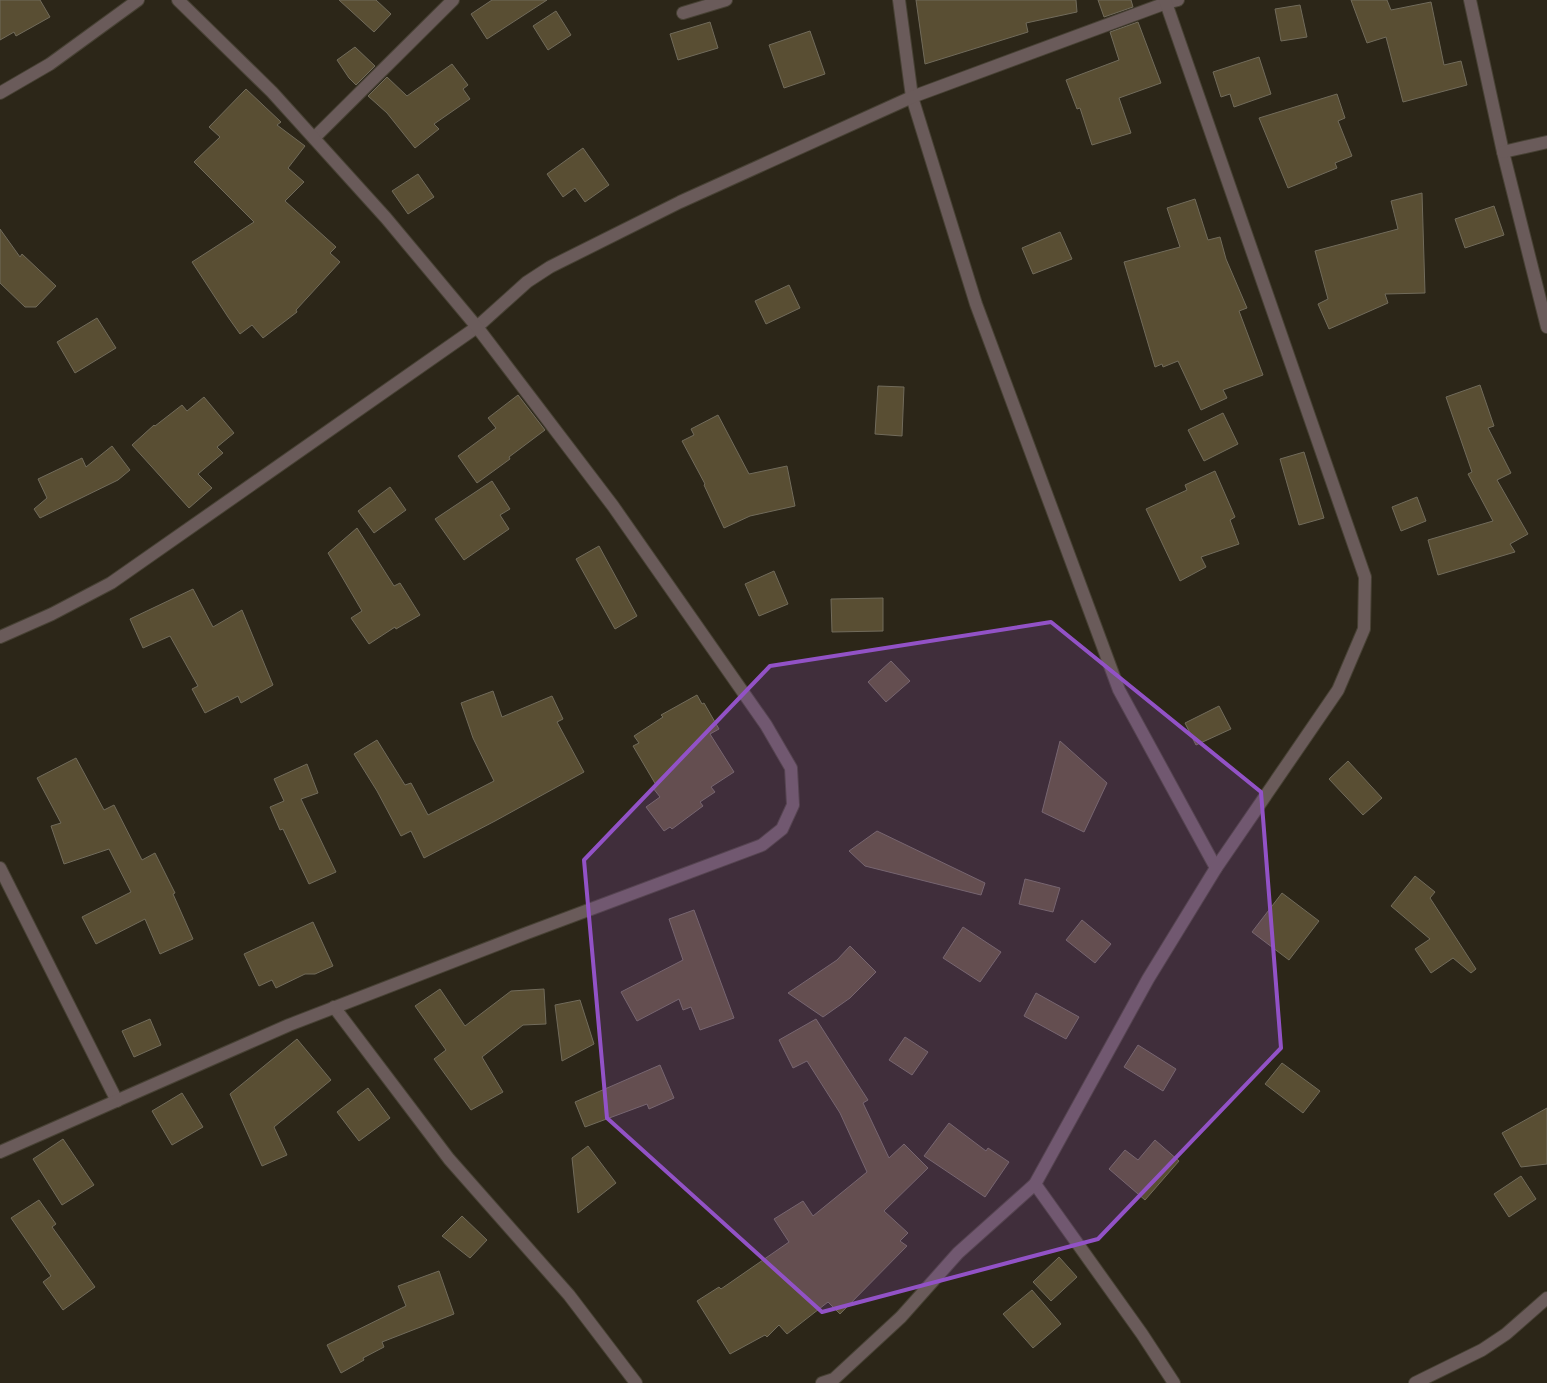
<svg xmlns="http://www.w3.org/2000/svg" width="1547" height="1383" font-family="Poppins,sans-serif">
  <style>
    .building { fill: #594e33; stroke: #716b5b }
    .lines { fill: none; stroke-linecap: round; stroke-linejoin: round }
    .minor-casing { stroke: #474134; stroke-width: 14 }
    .minor { stroke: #6a5b5a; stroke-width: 12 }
    .marked { fill: #9252c6; fill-opacity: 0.2; stroke: #9252c6; stroke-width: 4; stroke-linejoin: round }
  </style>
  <rect width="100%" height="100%" fill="#2c2618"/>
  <g class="building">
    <path d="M0,0H40L50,17L16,36L14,32L0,40Z"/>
    <path d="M339,0H376L391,14L374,32Z"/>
    <path d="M492,0H547L487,39L471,14Z"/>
    <path d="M916,0H1076L1077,12L1026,23L1028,32L925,64Z"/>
    <path d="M1098,0H1131L1133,7L1104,17Z"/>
    <path d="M1351,0H1387L1391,10L1431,2L1444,65L1461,61L1467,85L1403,102L1386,37L1367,43Z"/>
    <path d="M1300,5L1307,37L1281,41L1275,9Z"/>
    <path d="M556,11L571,35L548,50L533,26Z"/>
    <path d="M710,22L718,48L678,60L670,34Z"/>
    <path d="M1138,22L1161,83L1119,98L1131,133L1092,145L1080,108L1077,109L1066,80L1119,60L1110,32Z"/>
    <path d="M810,31L825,74L784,88L769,45Z"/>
    <path d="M355,47L375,66L356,85L349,78L337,60Z"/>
    <path d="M1259,57L1271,94L1234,107L1230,94L1221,97L1213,72Z"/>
    <path d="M452,64L468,85L463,89L470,99L434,124L439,129L415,148L387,113L368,96L387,77L407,96Z"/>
    <path d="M246,89L281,122L277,125L305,146L288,168L304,182L285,201L336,247L330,253L340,262L296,310L297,312L263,338L252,325L240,334L228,317L192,262L254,222L194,162L220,137L209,127Z"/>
    <path d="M1337,94L1345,118L1338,121L1352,156L1335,163L1337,168L1288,188L1259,118Z"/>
    <path d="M583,148L609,185L585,202L575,188L563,197L547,174Z"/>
    <path d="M418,174L434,197L408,214L392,191Z"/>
    <path d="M1422,193L1425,293L1385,294L1388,303L1329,329L1318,304L1328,299L1315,251L1398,229L1391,201Z"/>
    <path d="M1195,199L1208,240L1220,237L1226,259L1247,308L1239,311L1263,375L1223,390L1227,398L1201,410L1178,361L1163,367L1162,364L1155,367L1124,262L1180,247L1167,208Z"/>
    <path d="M1494,206L1504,235L1465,248L1455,219Z"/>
    <path d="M0,229L20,257L22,254L56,286L36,307H25L0,283Z"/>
    <path d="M1060,232L1072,259L1033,274L1022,248Z"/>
    <path d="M789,285L800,308L766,324L755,301Z"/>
    <path d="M97,318L116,348L75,373L57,342Z"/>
    <path d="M1480,385L1494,426L1488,428L1511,473L1497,480L1528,534L1510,544L1515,552L1438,575L1428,540L1493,521L1468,474L1472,472L1446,397Z"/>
    <path d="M878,386L904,387L902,436L875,434Z"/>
    <path d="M518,395L545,430L509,457L510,459L477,483L458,456L496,428L488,418Z"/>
    <path d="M204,397L234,433L217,447L223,453L198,474L212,488L189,508L132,445L154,425L155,426L182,405L187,411Z"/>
    <path d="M1223,413L1238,444L1204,461L1188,430Z"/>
    <path d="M718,415L749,474L787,466L795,506L750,516L724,528L704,485L705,484L682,441L694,435L691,429Z"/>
    <path d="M112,446L130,470L118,480L40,518L34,509L47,498L38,479L82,458L86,467Z"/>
    <path d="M1304,452L1324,518L1299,525L1280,459Z"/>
    <path d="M1215,471L1235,517L1230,520L1239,544L1201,557L1206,567L1180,581L1146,509L1187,490L1185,485Z"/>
    <path d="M492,481L510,509L500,515L509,529L464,560L435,519Z"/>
    <path d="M390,487L406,510L374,533L358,511Z"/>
    <path d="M1417,497L1426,521L1401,531L1392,507Z"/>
    <path d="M357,528L394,586L400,583L420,615L396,629L395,627L369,644L351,618L362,611L328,553Z"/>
    <path d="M599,546L637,616L615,629L576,559Z"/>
    <path d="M774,571L788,604L759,616L745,584Z"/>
    <path d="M193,589L213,627L242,610L273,685L241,703L238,696L205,713L192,689L198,686L170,636L143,648L130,619Z"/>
    <path d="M883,598V631L832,632L831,599Z"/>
    <path d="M891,661L910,681L886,702L868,682Z"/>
    <path d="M493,691L502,717L552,696L563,719L557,722L584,772L495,821L424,858L411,831L401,836L377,791L354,754L377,740L405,785L411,783L428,815L494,781L473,738L461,703Z"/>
    <path d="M697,695L702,704L704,703L719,729L710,734L734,772L711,787L715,792L700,802L703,806L672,829L670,827L664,831L646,807L660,797L653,788L656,785L633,746L639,743L634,736L663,717L661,715Z"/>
    <path d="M1219,706L1231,729L1196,745L1185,723Z"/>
    <path d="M1060,741L1107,783L1084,832L1042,812Z"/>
    <path d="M76,758L104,810L114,805L142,860L155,853L175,893L173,894L193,939L160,954L145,919L96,944L82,917L131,892L109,849L64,864L51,826L61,823L37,778Z"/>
    <path d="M1348,761L1382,798L1363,815L1329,779Z"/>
    <path d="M307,764L318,793L301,799L336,872L309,884L283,829L280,830L270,807L284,801L274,779Z"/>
    <path d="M877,831L985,883L981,895L865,866L849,851Z"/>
    <path d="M1415,876L1435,892L1430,898L1476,969L1471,973L1453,958L1431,973L1415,949L1430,939L1391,906Z"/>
    <path d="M1025,879L1060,888L1053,912L1019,904Z"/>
    <path d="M1282,893L1319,921L1289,960L1252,932Z"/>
    <path d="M694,910L734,1018L700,1030L691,1007L683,1010L679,999L637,1021L621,992L683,960L669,919Z"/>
    <path d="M1082,920L1111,944L1095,963L1066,940Z"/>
    <path d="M313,922L333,966L315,974H305L276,988L272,980L259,986L244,954Z"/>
    <path d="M963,927L1001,952L980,982L943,958Z"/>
    <path d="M850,946L876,972L850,998L823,1017L788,993L837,960Z"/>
    <path d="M440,989L465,1026L511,991L544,989L546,1024L523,1025L482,1057L503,1092L471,1110L434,1059L446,1050L415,1006Z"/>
    <path d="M1036,993L1079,1017L1066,1039L1024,1016Z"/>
    <path d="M580,1000L594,1044L562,1061L555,1005Z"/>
    <path d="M150,1019L161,1045L134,1057L122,1031Z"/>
    <path d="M816,1019L868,1100L863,1103L889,1158L904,1144L928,1168L884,1211L908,1233L900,1241L907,1246L840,1314L828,1302L787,1334L779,1325L767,1337L765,1335L730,1354L697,1301L719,1287L721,1289L789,1242L774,1219L803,1201L813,1216L867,1172L840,1113L807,1061L793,1068L779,1040Z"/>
    <path d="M905,1037L928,1052L912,1075L889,1060Z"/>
    <path d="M297,1039L331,1080L274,1127L287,1155L262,1166L230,1094Z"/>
    <path d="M1138,1045L1176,1069L1163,1091L1124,1067Z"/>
    <path d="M1282,1063L1320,1091L1303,1113L1265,1084Z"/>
    <path d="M660,1065L674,1098L649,1109L647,1104L585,1127L575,1102Z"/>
    <path d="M368,1088L390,1118L359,1141L337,1112Z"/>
    <path d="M182,1093L203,1127L172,1145L152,1111Z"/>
    <path d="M1547,1108V1164L1521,1167L1502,1133Z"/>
    <path d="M949,1123L986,1151L988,1148L1009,1162L985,1197L924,1156Z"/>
    <path d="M63,1139L94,1185L62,1205L33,1159Z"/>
    <path d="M1155,1140L1179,1161L1145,1200L1109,1169L1125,1150L1138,1160Z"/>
    <path d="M588,1146L616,1183L578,1213L572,1158Z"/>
    <path d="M1521,1176L1536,1199L1509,1217L1494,1194Z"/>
    <path d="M39,1200L56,1224L52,1227L95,1287L63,1310L43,1282L51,1276L11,1218Z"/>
    <path d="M462,1216L487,1240L470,1258L442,1236Z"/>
    <path d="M1059,1257L1077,1277L1051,1301L1033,1282Z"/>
    <path d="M439,1271L454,1314L382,1342L384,1347L363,1358L364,1360L341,1373L327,1345L406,1306L398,1286Z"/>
    <path d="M1032,1290L1061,1324L1033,1348L1003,1314Z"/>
  </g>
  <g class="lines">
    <defs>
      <g id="minor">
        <path d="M899,0L912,97L976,304L1119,690L1216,868"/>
        <path d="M1470,0L1503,152L1547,327"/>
        <path d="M683,13L726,0"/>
        <path d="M0,93L50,64L138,0"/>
        <path d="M314,138L453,0"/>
        <path d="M1503,152L1547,142"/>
        <path d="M0,637L52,614L111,583L477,327L527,282L550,267L680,202L912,97L1166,3L1178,0"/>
        <path d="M0,868L117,1101"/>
        <path d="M334,1007L449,1159L569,1295L636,1383"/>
        <path d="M0,1152L289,1025L527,933L762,845L782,829L793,805L791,768L766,725L613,506L477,327L386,218L272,92L178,0"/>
        <path d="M1035,1184L1142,1334L1174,1383"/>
        <path d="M822,1383L834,1379L901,1317L958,1253L1035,1184L1148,979L1216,868L1338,690L1364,629L1365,577L1165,0"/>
        <path d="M1415,1383L1482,1350L1506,1334L1547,1298"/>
      </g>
    </defs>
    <use href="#minor" class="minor-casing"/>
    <use href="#minor" class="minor"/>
  </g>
  <path class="marked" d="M1051,622L1261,792L1281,1048L1098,1239L822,1312L607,1118L584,860L770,666Z"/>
</svg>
